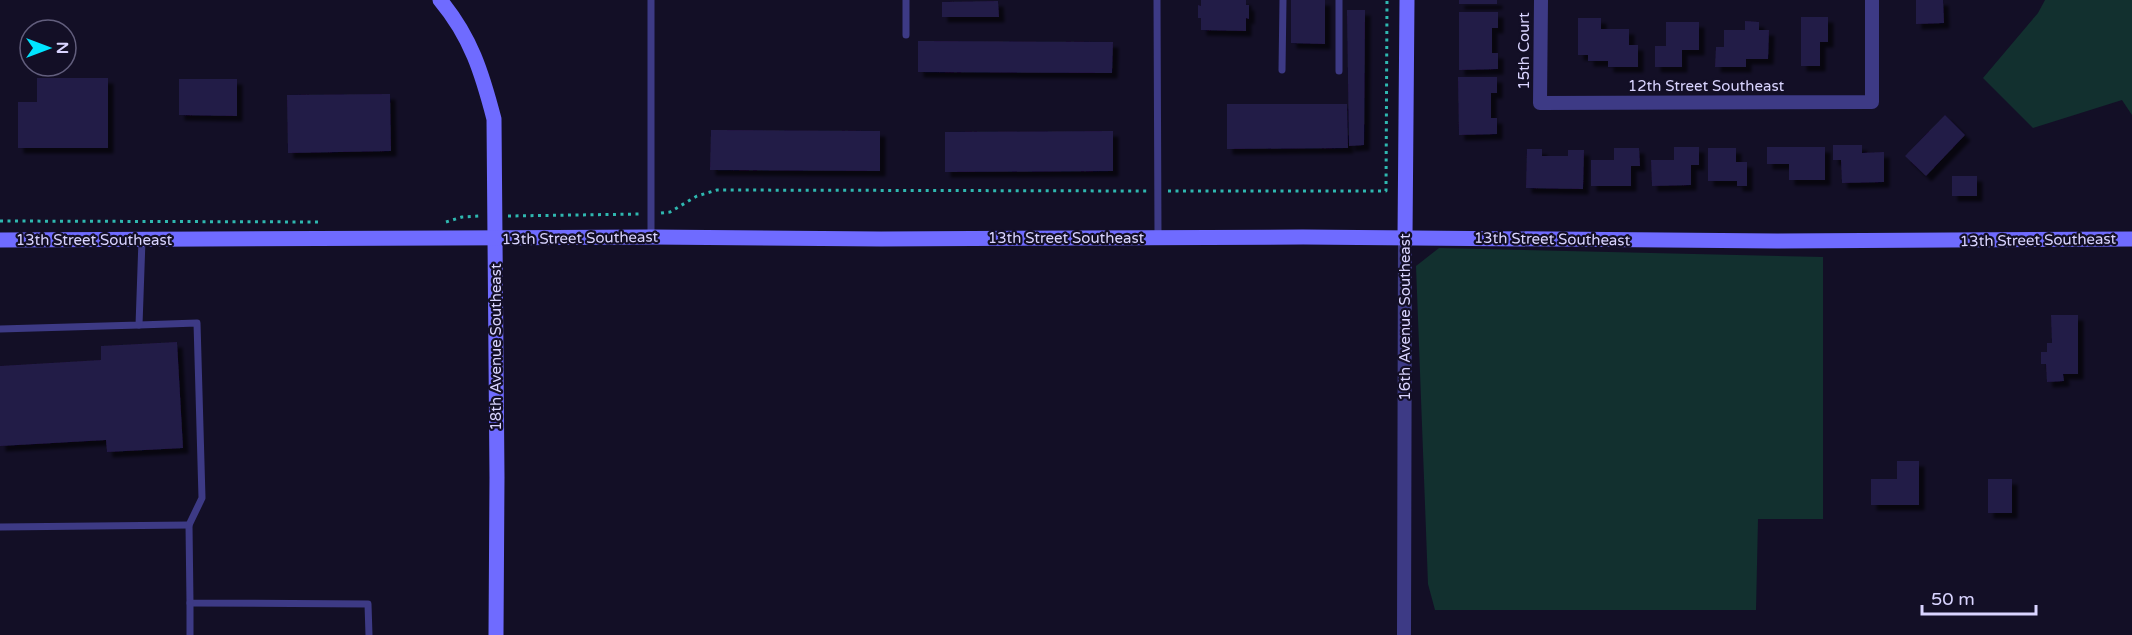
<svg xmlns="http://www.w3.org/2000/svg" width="2132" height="635" font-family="'Varela Round',sans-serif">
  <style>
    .green { fill: #12302f }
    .building { fill: #241b47; filter: url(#shadow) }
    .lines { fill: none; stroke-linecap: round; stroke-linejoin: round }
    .path { stroke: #2fb8b0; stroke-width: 3; stroke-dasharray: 3 4.5; stroke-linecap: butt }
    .lane { stroke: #3d3a85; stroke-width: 7 }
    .street { stroke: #3d3a85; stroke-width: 14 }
    .secondary { stroke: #6f6bff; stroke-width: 15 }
    .labels { text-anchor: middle; stroke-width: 4.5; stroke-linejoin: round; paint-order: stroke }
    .street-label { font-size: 15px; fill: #d9d4ff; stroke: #130f26 }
  </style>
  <defs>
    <filter id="shadow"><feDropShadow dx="5.5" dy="5.5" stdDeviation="1.5" flood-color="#0009"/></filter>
  </defs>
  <rect width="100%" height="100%" fill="#130f26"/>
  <g class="green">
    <path d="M2045,0H2132V115L2122,100L2033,128L1983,78L2038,13Z"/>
    <path d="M1439,248L1823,257V519H1758L1756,610H1435L1428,584L1416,266Z"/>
  </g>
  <g class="building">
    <path d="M1201,0H1246V5H1249V19L1246,18V31L1201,30V18H1198V5L1201,6Z"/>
    <path d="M1291,0H1325V44L1291,43Z"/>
    <rect x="1459" y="0" width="38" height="4"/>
    <path d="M1916,0H1943L1944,23L1916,24Z"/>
    <path d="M998,1L999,17H942V2Z"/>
    <path d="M1347,10H1365L1364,145L1349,146Z"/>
    <path d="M1459,12H1498V28H1492V53H1498V69L1459,70Z"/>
    <path d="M1801,17H1828V42H1820V66H1801Z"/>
    <path d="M1578,18H1601V29H1629V45H1638V67H1608V61H1588V55H1578Z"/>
    <path d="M1745,21L1759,22V30H1769L1768,59H1746V67H1715L1716,47H1724V30H1745Z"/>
    <path d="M1666,22H1699V50H1682V67H1655V46H1666Z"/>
    <path d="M918,41L1113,42L1112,73L918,72Z"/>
    <path d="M1458,77H1497V93H1491V118H1497V134L1459,135Z"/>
    <path d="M37,78H108V148H18V102H37Z"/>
    <path d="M179,79H237V116L179,115Z"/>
    <path d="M390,94L391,151L288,153L287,95Z"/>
    <path d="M1227,104H1347L1348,148L1227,149Z"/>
    <path d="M1945,115L1965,135L1926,176L1905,156Z"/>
    <path d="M711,130L880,131V171L710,170Z"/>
    <path d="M1113,131V171L945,172V132Z"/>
    <path d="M1833,145H1862V153L1884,152V182L1842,183L1841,160H1833Z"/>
    <path d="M1674,147H1699V165H1691V185L1652,186L1651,160H1674Z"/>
    <path d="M1767,147H1825V180H1789V164H1767Z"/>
    <path d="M1614,148H1639L1640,166H1631V186H1591V160H1614Z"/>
    <path d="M1708,148H1736V162H1747V186H1737V181H1708Z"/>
    <path d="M1527,149H1542V156H1568V150H1584L1583,189L1526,188Z"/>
    <rect x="1952" y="176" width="25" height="20"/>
    <path d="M2051,315H2078V374H2063L2064,381L2047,382L2046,364H2041V352H2047V343H2052Z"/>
    <path d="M177,342L183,448L107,452L106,440L0,446V366L101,360V346Z"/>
    <path d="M1897,461H1919V505H1871V479H1897Z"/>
    <rect x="1988" y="479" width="24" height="34"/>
  </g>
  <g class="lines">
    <g class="path">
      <path d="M1168,191H1386L1387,0"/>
      <path d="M661,213L670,212L697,196L717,190L1147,191"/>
      <path d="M508,216L642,214"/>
      <path d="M0,221L322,222"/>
      <path d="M446,222L462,217L480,216"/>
    </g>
    <g class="lane">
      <path d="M651,0V237"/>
      <path d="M906,0V35"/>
      <path d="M1157,0L1158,237"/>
      <path d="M1339,0V71"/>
      <path d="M1282,70L1283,0"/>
      <path d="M139,325L197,323L202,498L189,525L190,603L368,604L369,635"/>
      <path d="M0,329L139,325L142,240"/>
      <path d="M0,527L189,525"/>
      <path d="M190,603V635"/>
    </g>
    <g class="street">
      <path d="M1541,0L1540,103L1872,102V0"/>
      <path d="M1404,635L1405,237"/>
    </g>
    <g class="secondary">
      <path d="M440,0C471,37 482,73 494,119L497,477L496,635"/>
      <path d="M1405,237L1407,0"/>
      <path d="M0,240L651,237L881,239L1303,237L1777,241L2132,239"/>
    </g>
  </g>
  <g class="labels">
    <g class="street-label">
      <text transform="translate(1524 51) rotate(-90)" y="5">15th Court</text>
      <text x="1706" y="91">12th Street Southeast</text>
      <text transform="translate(580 238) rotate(-1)" y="5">13th Street Southeast</text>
      <text x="1066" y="243">13th Street Southeast</text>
      <text transform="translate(1552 239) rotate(1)" y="5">13th Street Southeast</text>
      <text x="94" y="245">13th Street Southeast</text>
      <text transform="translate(2038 240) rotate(-1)" y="5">13th Street Southeast</text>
      <text transform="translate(1405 317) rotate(-90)" y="5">16th Avenue Southeast</text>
      <text transform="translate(496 347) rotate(-90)" y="5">18th Avenue Southeast</text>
    </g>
  </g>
  <g transform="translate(48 48) rotate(90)"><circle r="28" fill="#130f26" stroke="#625e7d" stroke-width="1.5"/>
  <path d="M0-4.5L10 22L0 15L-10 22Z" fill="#00e5ff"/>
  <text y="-9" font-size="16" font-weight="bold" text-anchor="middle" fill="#d9d4ff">N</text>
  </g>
  <path d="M1922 605v9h114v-9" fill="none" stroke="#d9d4ff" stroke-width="3"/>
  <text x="1931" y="605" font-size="18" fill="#d9d4ff" stroke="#130f26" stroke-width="4.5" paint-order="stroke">50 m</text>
</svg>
